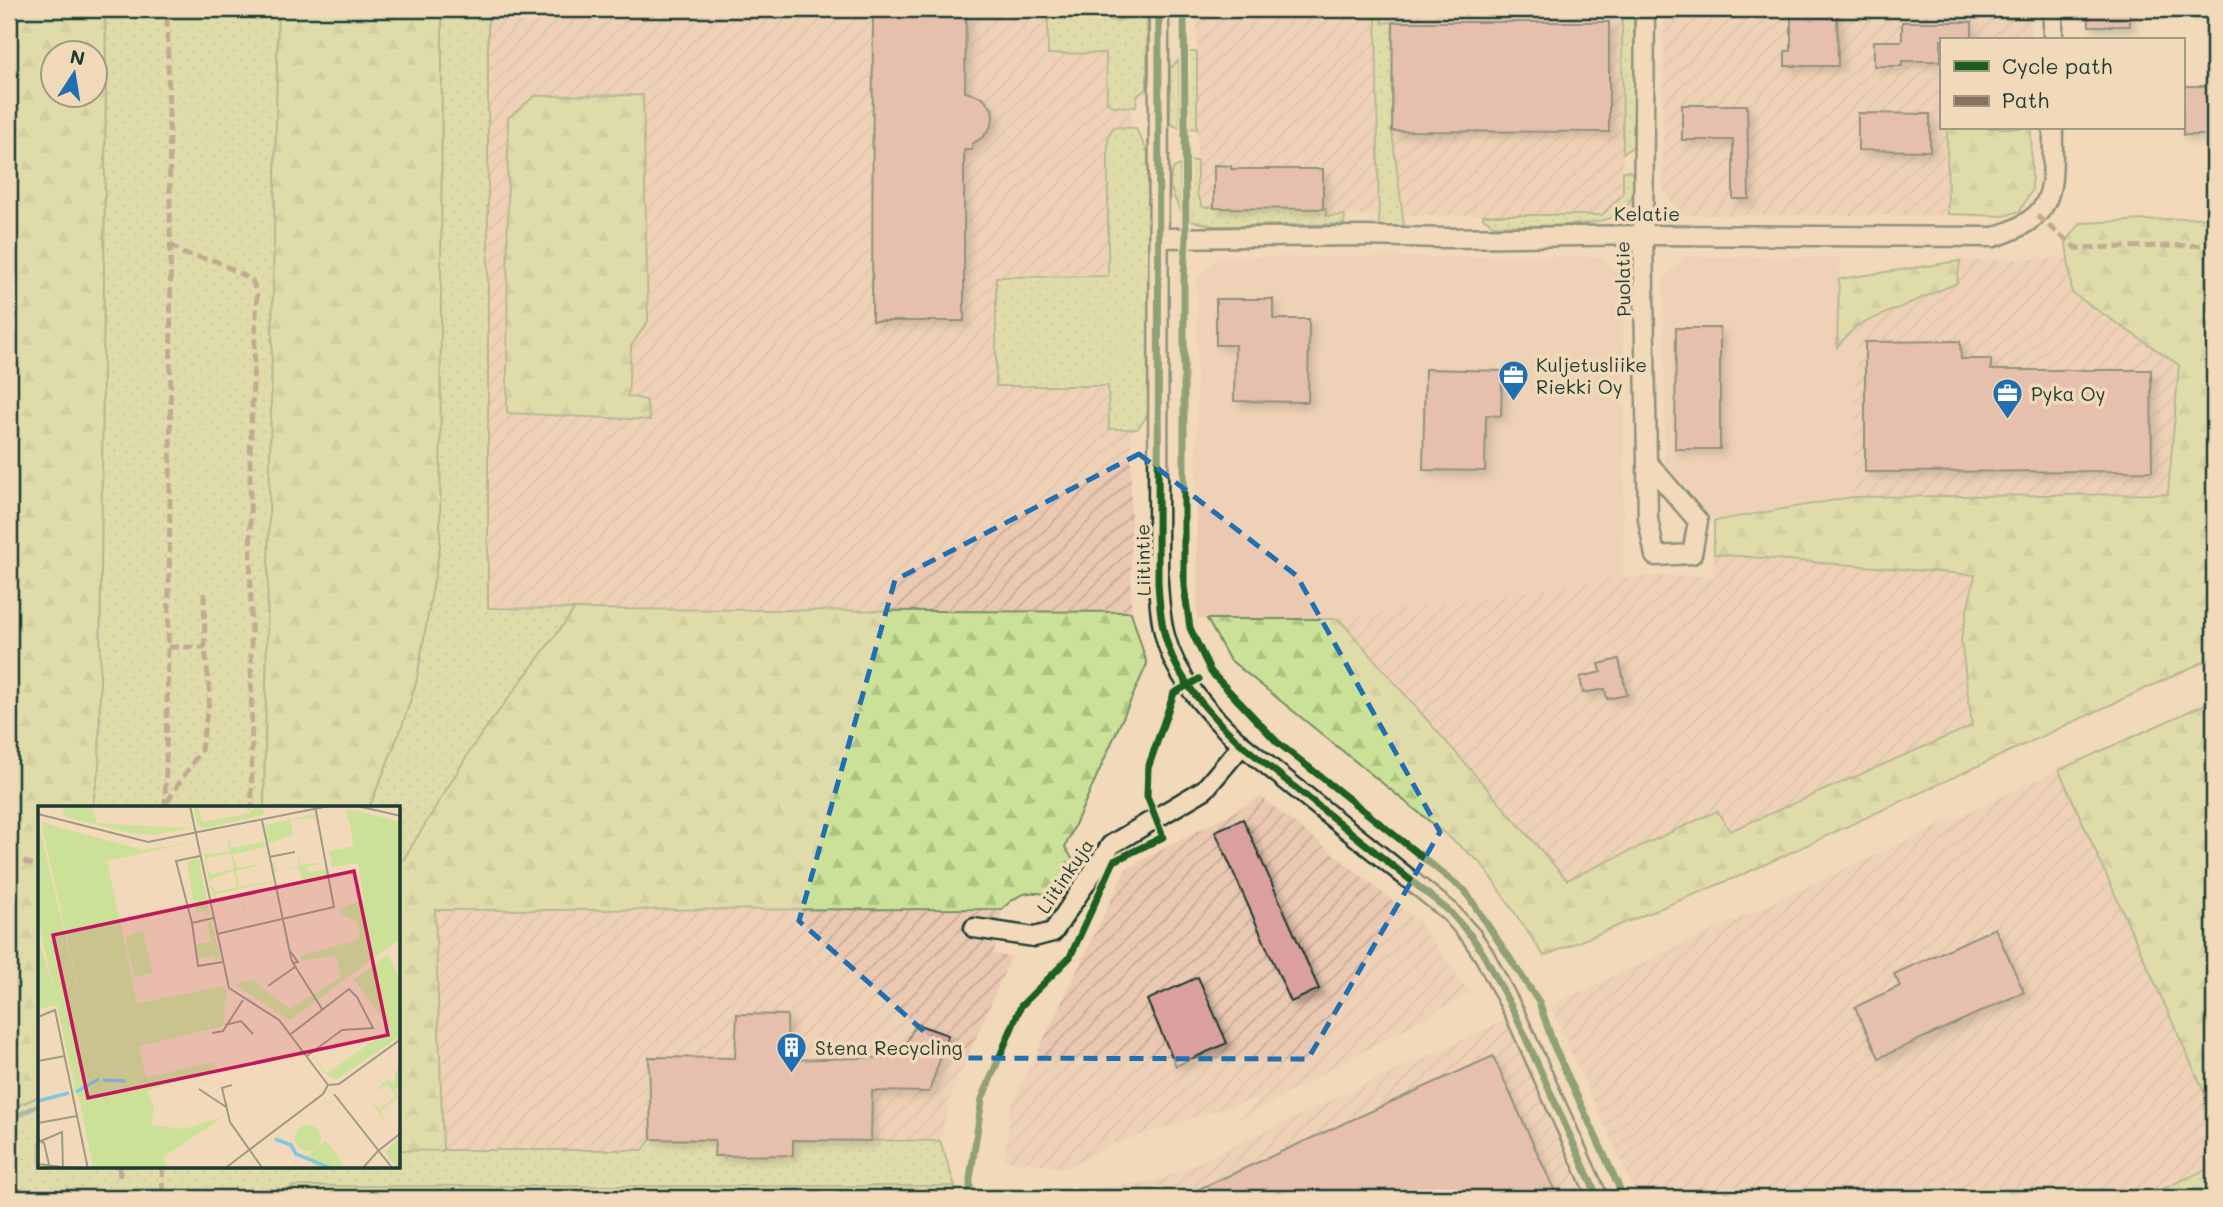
<svg xmlns="http://www.w3.org/2000/svg" width="2223" height="1207" font-family="Mali,sans-serif">
  <style>
    .built { fill: #eac8b1; fill-rule: evenodd }
    .industrial { fill: url(#industrial-furrows) }
    .green { fill: url(#green-dots); stroke: #748f66; stroke-width: 2 }
    .forest { fill: url(#forest-firs); stroke: #748f66; stroke-width: 2; fill-rule: evenodd }
    .lines { fill: none; stroke-linecap: round; stroke-linejoin: round }
    .stream { stroke: #59909c; stroke-width: 5 }
    .building { fill: #dba09e; stroke: #1f3d34; stroke-width: 2; filter: url(#shadow) }
    .minor-casing { stroke: #1f3d34; stroke-width: 23 }
    .minor { stroke: #f1d9b9; stroke-width: 18 }
    .quiet { stroke: #8d6e63; stroke-width: 5; stroke-dasharray: 10 5; stroke-linecap: butt }
    .cycleway-casing { stroke: #f1d9b9; stroke-width: 11 }
    .cycleway { stroke: #1b5e20; stroke-width: 7 }
    .marked { fill: none; stroke: #1f6fb2; stroke-width: 5; stroke-dasharray: 14 9; stroke-linejoin: round }
    .labels { text-anchor: middle; stroke-width: 7; stroke-linejoin: round; paint-order: stroke }
    .street-label { font-size: 19px; fill: #1f3d34; stroke: #f1d9b9 }
    .poi-label { font-size: 19px; fill: #1f3d34; stroke: #f1d9b9; text-anchor: start }
    .inset-river { fill: none; stroke: #80c7e1; stroke-width: 3.5 }
    .inset-road { fill: none; stroke: #9d9b84; stroke-width: 2 }
    .view { fill: #c2185b; fill-opacity: 0.15; stroke: #c2185b; stroke-width: 3.5 }
    .inset-edge { fill: none; stroke: #1f3d34; stroke-width: 3.5 }
  </style>
  <defs>
    <pattern id="industrial-furrows" width="10" height="10" patternUnits="userSpaceOnUse" patternTransform="scale(1.75)"><rect width="10" height="10" fill="#eac8b1"/><path d="M-1 1l2-2M0 10L10 0M9 11l2-2" fill="none" stroke="#c8ad99"/></pattern>
    <pattern id="green-dots" width="8" height="8" patternUnits="userSpaceOnUse" patternTransform="scale(1.75)"><rect width="8" height="8" fill="#cae197"/><path d="M2 2h.1M6 6h.1" fill="none" stroke="#adc283" stroke-width="1.8" stroke-linecap="round"/></pattern>
    <pattern id="forest-firs" width="22" height="20" patternUnits="userSpaceOnUse" patternTransform="scale(1.75)"><rect width="22" height="20" fill="#cae197"/><path d="M5 1l3.5 6h-7zM16 11l3.5 6h-7z" fill="#adc283"/></pattern>
    <filter id="shadow"><feDropShadow dx="5.5" dy="5.5" stdDeviation="3.5" flood-color="#0004"/></filter>
  </defs>
  <rect width="100%" height="100%" fill="#f1d9b9"/>
  <filter id="ink" filterUnits="userSpaceOnUse"><feTurbulence type="fractalNoise" baseFrequency=".0143" numOctaves="2"/><feDisplacementMap in="SourceGraphic" scale="14" xChannelSelector="R" yChannelSelector="G"/><feConvolveMatrix kernelMatrix="1 2 1 2 8 2 1 2 1" color-interpolation-filters="sRGB"/></filter>
  <g filter="url(#ink)">
    <g class="built">
      <path d="M1219,257H1601L1623,279V577L1339,619H1197V278ZM1217,299H1273V319H1309L1234,401L1235,345L1216,344Z"/>
      <path d="M1685,257L1840,258L1838,346L1856,326L1853,497L1714,520L1666,462L1664,279Z"/>
    </g>
    <g class="industrial">
      <path d="M488,9H1131V612L488,608Z"/>
      <path d="M1197,9H1622L1623,194L1602,215H1218L1197,194Z"/>
      <path d="M1664,9H2031V40H1941V128H1947L1948,215H1684L1663,191Z"/>
      <path d="M2068,258L2073,293L2179,365L2168,494L1853,497L1856,326L1956,283L1960,261Z"/>
      <path d="M1714,554L1975,575L1961,639L1972,726L1730,831L1716,811L1567,880L1339,619L1623,577L1713,576Z"/>
      <path d="M2059,770L2214,1114V1166L2143,1198H1638L1550,1006Z"/>
      <path d="M1261,797L1417,920L1469,993L1233,1123L1266,1095L1109,1145L1068,1168L1005,1160L1010,1109L1126,869Z"/>
      <path d="M1002,909L994,954L1011,957L950,1097L940,1141L794,1140L793,1155L714,1156L715,1140L651,1139L643,1150L443,1151L435,910Z"/>
      <path d="M1506,1020L1583,1198H1011L1160,1180Z"/>
    </g>
    <g class="green">
      <path d="M105,9H278L264,808H92L99,767L106,67Z"/>
      <path d="M442,9H488V608L575,609L475,743L399,867V808H369L401,729L416,683L440,546Z"/>
      <path d="M1048,9H1088L1091,15L1131,16V9H1147V89L1137,96L1136,107L1113,106L1107,103L1106,53L1048,54Z"/>
      <path d="M1376,9H1382V23L1393,22L1392,131L1404,226H1379Z"/>
      <path d="M1622,9H1630L1634,12V146L1623,153Z"/>
      <path d="M1189,52H1197V129L1188,128Z"/>
      <path d="M1179,60L1180,128L1170,124V68Z"/>
      <path d="M1114,127L1136,128C1139,139 1146,145 1148,154V413L1145,419L1137,429H1109L1108,386H996V277L1108,276V140L1111,131Z"/>
      <path d="M1188,161H1197V194L1203,207L1326,208V216L1345,215L1344,224L1215,226L1191,221Z"/>
      <path d="M1180,165L1181,206L1180,210L1170,187L1171,174L1174,168Z"/>
      <path d="M1623,171H1630L1634,177C1634,188 1632,200 1626,208C1610,231 1521,225 1494,225L1483,218V215H1602L1623,194Z"/>
      <path d="M40,1096V1167H399V1150H643L651,1139L715,1140V1156L793,1155V1140L940,1141L955,1186H293L285,1198H89V1192L9,1191V1109Z"/>
      <path d="M2214,1166V1198H2143Z"/>
    </g>
    <g class="forest">
      <path d="M9,9H105L106,67L99,767L92,808H40V1096L9,1109ZM94,52V94H52V52Z"/>
      <path d="M278,9H442L440,546L416,683L401,729L369,808H264Z"/>
      <path d="M1088,9H1131V16L1116,21L1090,15Z"/>
      <path d="M643,95L648,321L631,346L628,396L646,400L650,420L507,413L508,118L535,96Z"/>
      <path d="M1947,128H2031L2032,190L2020,211L2004,216L1948,214Z"/>
      <path d="M2214,217V657L1744,874L1544,956L1481,863L1229,659L1207,619H1339L1567,880L1717,811L1730,831L1972,726L1961,639L1975,575L1714,554V521L1853,497L2168,494L2179,365L2072,293L2066,242L2081,223Z"/>
      <path d="M1960,261L1957,283L1856,326L1837,347L1839,279Z"/>
      <path d="M575,609L1131,612L1147,664L1065,847L1076,865L1065,898C1036,892 1025,886 1002,909L435,910L443,1151L399,1150V867L475,743Z"/>
      <path d="M2214,700V1114L2059,770Z"/>
      <path d="M293,1186H955L953,1198H285Z"/>
      <path d="M9,1191L89,1192V1198H9Z"/>
    </g>
    <g class="lines">
      <path class="stream" d="M9,1119L40,1105"/>
    </g>
    <g class="building">
      <path d="M873,9H966L965,92L983,97L992,109L993,117L992,124L984,136L972,144V150H964V321H872Z"/>
      <path d="M1791,9H1837L1838,66H1785V51H1791Z"/>
      <path d="M2088,9H2129L2130,26H2089Z"/>
      <path d="M1393,22H1609V132L1392,131Z"/>
      <path d="M1902,22H1972V40H1941V61H1902V66H1874V41H1902Z"/>
      <rect x="2183" y="86" width="31" height="49"/>
      <path d="M1682,105H1747L1749,199H1733V140H1682Z"/>
      <path d="M1858,113L1930,114V151L1858,150Z"/>
      <path d="M1214,165L1231,166V169H1323V209L1214,208Z"/>
      <path d="M1216,299H1273V319H1309L1308,402L1234,401L1235,345H1216Z"/>
      <path d="M1676,328H1720V449H1675Z"/>
      <path d="M1960,341L1961,359H1991V370H2151L2152,471L1865,472V342Z"/>
      <path d="M1425,369L1502,371L1501,416L1486,415L1485,471L1423,470Z"/>
      <path d="M1619,659L1627,695L1607,699L1605,689L1583,693L1580,677L1601,672L1599,664Z"/>
      <path d="M1243,819L1319,989L1291,1002L1215,831Z"/>
      <path d="M1995,928L2024,992L1879,1058L1855,1007L1900,986L1894,974Z"/>
      <path d="M1198,977L1227,1043L1176,1066L1147,1000Z"/>
      <path d="M737,1014L787,1015L788,1060L899,1057L916,1024L948,1035L929,1092L872,1091L871,1141L793,1140V1155L714,1156L715,1140L651,1139L649,1057L735,1058Z"/>
      <path d="M1493,1056L1558,1198H1263L1260,1191L1243,1198H1179Z"/>
    </g>
    <g class="lines">
      <defs>
        <g id="minor">
          <path d="M1159,9L1158,582C1159,600 1160,618 1165,636C1176,679 1210,715 1242,745L1449,911L1472,937L1484,955L1515,1014L1598,1198"/>
          <path d="M1645,9L1643,235L1648,519L1655,556L1692,554L1698,521L1649,464"/>
          <path d="M2053,9V40"/>
          <path d="M1159,238L1362,236L1446,238L1643,235L1994,237C2060,216 2052,188 2053,128"/>
          <path d="M974,928L1034,937L1053,932L1111,845L1205,789L1242,745"/>
        </g>
      </defs>
      <use href="#minor" class="minor-casing"/>
      <use href="#minor" class="minor"/>
      <g class="quiet">
        <path d="M2037,216L2076,248L2214,245"/>
        <path d="M170,244L184,254L216,261L252,280L257,294L250,455L252,808"/>
        <path d="M169,647H205"/>
        <path d="M167,802L201,750L210,695L205,647L204,593"/>
        <path d="M165,808C171,542 173,275 167,9"/>
        <path d="M9,857L40,867"/>
        <path d="M119,1167L120,1180"/>
        <path d="M162,1167L163,1198"/>
      </g>
      <defs>
        <g id="cycleway">
          <path d="M1159,9L1158,582C1159,600 1160,618 1165,636C1176,679 1210,715 1242,745L1449,911L1472,937L1484,955L1515,1014L1598,1198"/>
          <path d="M1184,9L1186,237L1184,278V586L1190,628L1211,672L1277,742L1465,891L1539,1002L1554,1046L1624,1198"/>
          <path d="M970,1198V1179L982,1099L1021,1006L1070,957L1114,861L1163,837L1147,796L1148,768L1174,693L1199,679"/>
        </g>
      </defs>
      <use href="#cycleway" class="cycleway-casing"/>
      <use href="#cycleway" class="cycleway"/>
    </g>
  </g>
  <path d="M0 0H2223V1207H0ZM1139,454L1297,576L1440,832L1308,1059L954,1058L799,921L895,580Z" fill="#f1d9b9" fill-opacity=".55" fill-rule="evenodd"/>
  <path class="marked" d="M1139,454L1297,576L1440,832L1308,1059L954,1058L799,921L895,580Z"/>
  <defs>
    <symbol id="office-pin" viewBox="-11 -11 22 30"><path d="M0 17L-7.5 6A9.5 9.5 0 1 1 7.5 6Z" fill="#1f6fb2" stroke="#f1d9b9"/><path d="M-6-3h4V-5.5h4V-3h4V5H-6ZM-1-4.5V-3h2v-1.5ZM-6 0V1H6V0Z" fill="#fff"/></symbol>
    <symbol id="building-pin" viewBox="-11 -11 22 30"><path d="M0 17L-7.5 6A9.5 9.5 0 1 1 7.5 6Z" fill="#1f6fb2" stroke="#f1d9b9"/><path d="M-4-6H4V6H1V3H-1V6H-4ZM-2.5-4.3h1.7v1.8h-1.7ZM.8-4.3h1.7v1.8H.8ZM-2.5-1h1.7V.8h-1.7ZM.8-1h1.7V.8H.8Z" fill="#fff"/></symbol>
  </defs>
  <g fill-rule="evenodd">
    <use href="#office-pin" x="1496" y="358" width="35" height="47"/>
    <use href="#office-pin" x="1990" y="376" width="35" height="47"/>
    <use href="#building-pin" x="774" y="1030" width="35" height="47"/>
  </g>
  <g class="labels">
    <g class="street-label">
      <text x="1647" y="221">Kelatie</text>
      <text transform="translate(1623 279) rotate(-91)" y="7">Puolatie</text>
      <text transform="translate(1143 560) rotate(-91)" y="7">Liitintie</text>
      <text transform="translate(1065 876) rotate(-56)" y="7">Liitinkuja</text>
    </g>
    <g class="poi-label">
      <text x="1536" y="372">Kuljetusliike<tspan x="1536" dy="22">Riekki Oy</tspan></text>
      <text x="2031" y="401">Pyka Oy</text>
      <text x="815" y="1055">Stena Recycling</text>
    </g>
  </g>
  <g transform="translate(38 806)">
    <rect width="362" height="362" fill="#f1d9b9"/>
    <path d="M277,8V12L252,14L255,29L230,38L227,19ZM3,16L34,25L78,250L88,231L91,191L61,51L69,54L99,197L111,195L83,267L91,269L93,275L175,256L178,262L89,281L104,362H77L62,288L41,292L38,286L56,273L51,230ZM189,27L193,42L226,35L227,41L194,49L200,62L231,56L198,65L201,81L235,75L234,80L233,76L201,83L212,120L200,84L178,88L177,98L172,77L178,86L199,81L197,70L195,65L171,74L169,63L173,68L196,63L193,47L169,52V60L166,48L192,46ZM260,47L263,59L289,56L269,61L270,67L290,63L291,70L265,75L260,61L237,66L238,72L233,53L239,65L261,60ZM159,52L161,54L172,111L166,105L159,106L156,94L150,95L155,91L149,56ZM173,114L182,152L178,155L176,150L161,153L158,138L173,135L169,116ZM1,135L16,182L0,187V140ZM362,217V230L298,274L288,268L274,249L289,267ZM257 332a13 13 0 1 1 26 0a13 13 0 1 1-26 0ZM362,332V362H359L347,346Z" fill="#cae197"/>
    <path d="M24,0H54L59,17L153,22L115,29L90,27L26,10ZM155,0H160L164,16L213,7L207,0L216,5L215,0H221L228,8L168,22L160,20ZM317,4L362,16V133L252,214L196,178L214,174L252,203L303,171L298,150L263,155L262,150L322,133L320,116L304,109L301,103L326,93L320,57L294,61L291,45L311,41L328,64L332,48L345,42L323,12L312,18L308,5ZM0,15L51,230L56,274L38,286L19,199L0,203V187L16,182L0,116ZM34,25L105,44L151,37L69,55L61,51L91,190L88,231L78,251ZM159,55L169,99L167,100L161,96L152,58ZM105,124L115,167L96,171L87,131ZM349,149L363,173L362,217L352,223L316,174ZM186,180L189,186L185,220L101,240L108,272L93,275L91,269L83,267L111,195ZM178,262L109,285L116,301L113,319L146,323L185,311L125,351L130,362H104L89,281ZM362,262V280L357,284L361,291L342,305L347,315L332,295L341,303L359,290L349,279L337,285L348,274L357,277V266ZM62,288L77,362H55L41,292ZM288,335L296,345L307,362H280L267,351Z" fill="#cae197"/>
    <path d="M323,12L347,41L332,48L329,65L311,41L316,39L312,18Z" fill="#cae197"/>
    <path class="inset-river" d="M65,274L88,275M38,286L61,273M0,295L31,287M237,333L253,339L258,348L295,363"/>
    <path class="inset-road" d="M152,0L191,182L241,214L290,279M319,0L363,10M0,8L110,36L291,0M224,14L253,152L255,157L260,156L252,145M231,51L257,46M175,112L154,117L160,160L185,156M154,117L138,55L162,50M179,128L296,101L277,0M255,157L284,203M230,180L257,161M0,211L17,204L50,363M187,219L203,215L215,228M174,227L185,225L205,194M253,228L311,183L319,191L335,222L304,224L269,250M0,255L27,250M194,279L184,282L192,316L225,363M161,283L188,301M296,288L355,363M0,317L39,310M0,334L6,337L12,363M3,335L24,326L25,363M340,345L363,327M0,358L33,362M186,363L285,288L290,279L301,278L363,233M324,363L340,345"/>
    <path class="view" d="M316,65L350,229L50,292L15,129Z"/>
    <rect width="362" height="362" class="inset-edge"/>
  </g>
  <rect width="2223" height="1207" fill="none" stroke="#f1d9b9" stroke-width="35"/>
  <rect x="18" y="18" width="2188" height="1172" fill="none" stroke="#1f3d34" stroke-width="2.5" filter="url(#ink)"/>
  <rect x="1940" y="38" width="245" height="91" fill="#f1d9b9" stroke="#9d9b84" stroke-width="2"/>
  <rect x="1954" y="61" width="35" height="10" fill="#1b5e20" stroke="#9d9b84" stroke-width="2"/>
  <text x="2002" y="74" font-size="21" fill="#1f3d34">Cycle path</text>
  <rect x="1954" y="96" width="35" height="10" fill="#8d6e63" stroke="#9d9b84" stroke-width="2"/>
  <text x="2002" y="108" font-size="21" fill="#1f3d34">Path</text>
  <g transform="translate(74 74) rotate(12)"><circle r="33" fill="#f1d9b9" stroke="#9d9b84" stroke-width="2"/>
  <path d="M0-5L12 26L0 18L-12 26Z" fill="#1f6fb2"/>
  <text y="-10" font-size="19" font-weight="bold" text-anchor="middle" fill="#1f3d34">N</text>
  </g>
</svg>
